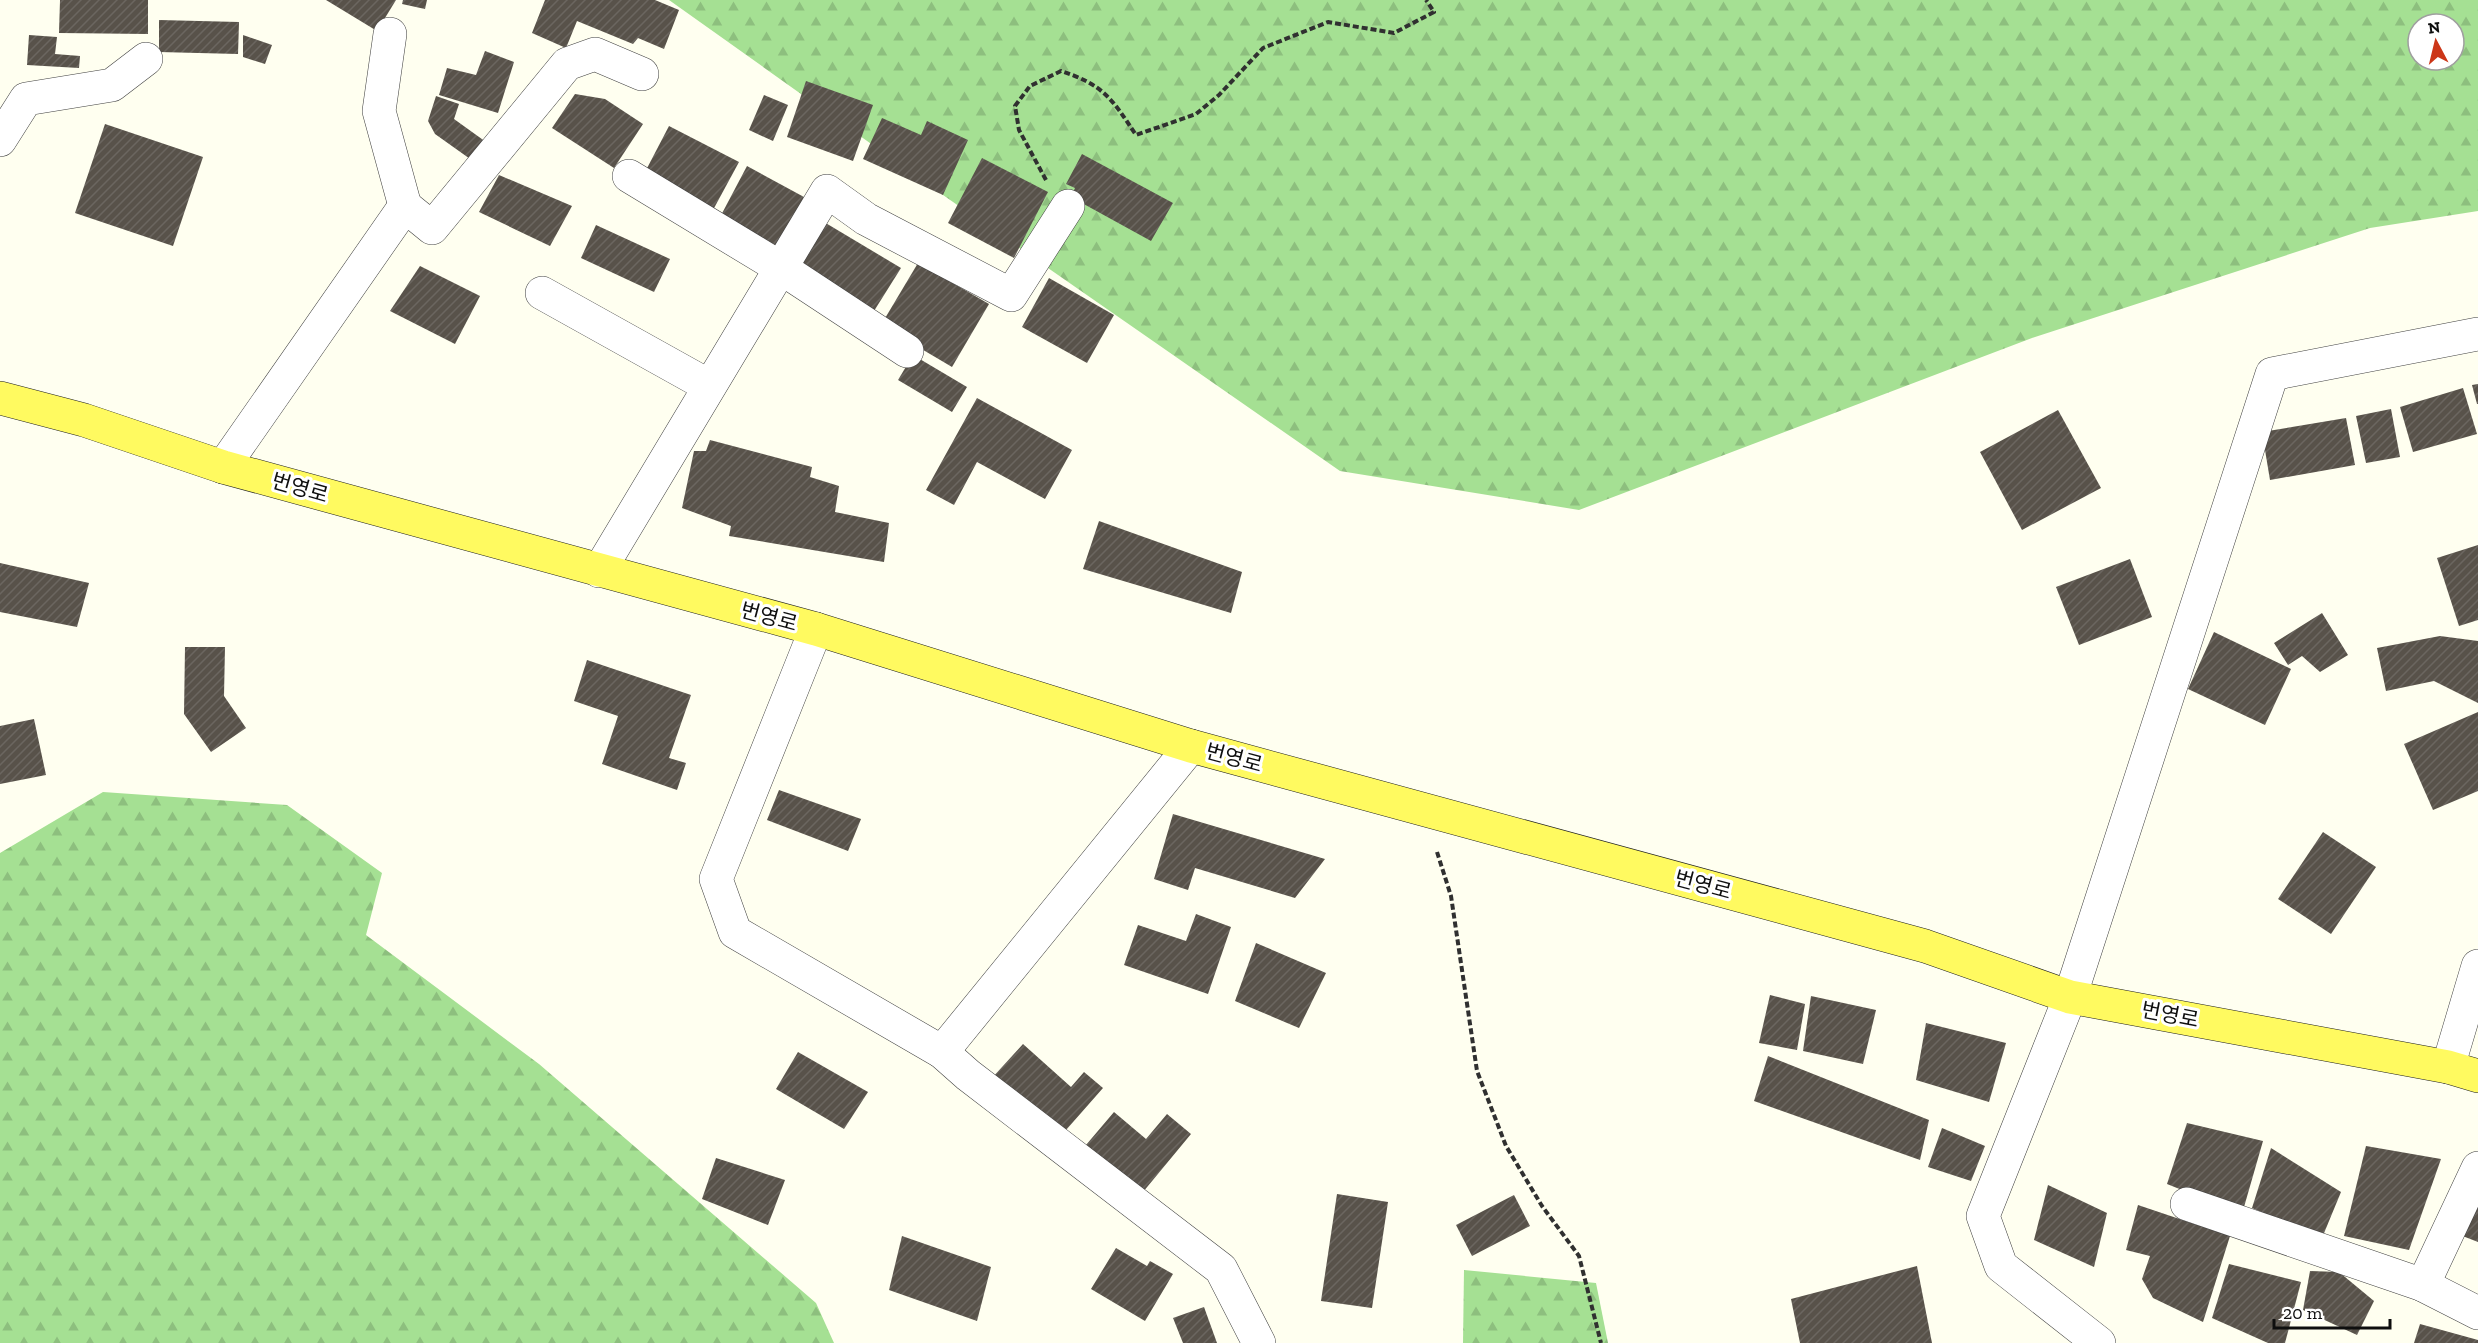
<svg xmlns="http://www.w3.org/2000/svg" width="2478" height="1343" font-family="'Zilla Slab','Noto Sans KR',serif">
  <style>
    .forest { fill: url(#forest-firs); fill-rule: evenodd }
    .building { fill: url(#building-hatch) }
    .lines { fill: none; stroke-linecap: round; stroke-linejoin: round }
    .minor-casing { stroke: #414141; stroke-width: 34 }
    .primary-casing { stroke: #1f1f1f; stroke-width: 34 }
    .path { stroke: #303030; stroke-width: 4; stroke-dasharray: 6 3; stroke-linecap: butt }
    .minor { stroke: #fff; stroke-width: 33 }
    .primary { stroke: #fffa60; stroke-width: 33 }
    .labels { text-anchor: middle; stroke-width: 6; stroke-linejoin: round; paint-order: stroke }
    .street-label { font-size: 21px; fill: #0e0e0e; stroke: #fff }
  </style>
  <defs>
    <pattern id="forest-firs" width="22" height="20" patternUnits="userSpaceOnUse" patternTransform="scale(1.5)"><rect width="22" height="20" fill="#a5e093"/><path d="M5 1l3.5 6h-7zM16 11l3.5 6h-7z" fill="#8dbf7e"/></pattern>
    <pattern id="building-hatch" width="6" height="6" patternUnits="userSpaceOnUse" patternTransform="scale(1.5)"><rect width="6" height="6" fill="#58524a"/><path d="M-1 1l2-2M0 6l6-6M5 7l2-2" fill="none" stroke="#6b6660"/></pattern>
  </defs>
  <rect width="100%" height="100%" fill="#fffff0"/>
  <g class="forest">
    <path d="M669,0H2478V211L2370,228L2032,338L1579,510L1340,471L943,195ZM2418,24H2454V60H2418Z"/>
    <path d="M103,792L287,805L382,873L366,935L539,1064L816,1303L834,1343H0V853Z"/>
    <path d="M1464,1270L1596,1283L1608,1343H1463Z"/>
  </g>
  <g class="building">
    <path d="M60,0H148V34L59,33Z"/>
    <path d="M326,0H396L377,31Z"/>
    <path d="M403,0H427L425,9L402,4Z"/>
    <path d="M545,0H655L679,10L664,49L638,38L633,44L577,21L566,48L532,33Z"/>
    <path d="M159,20L239,22L238,54L159,52Z"/>
    <path d="M29,35L57,37L55,54L80,56L79,68L27,65Z"/>
    <path d="M243,35L272,45L265,64L243,57Z"/>
    <path d="M485,51L514,62L498,113L439,95L447,68L476,75Z"/>
    <path d="M806,81L873,105L853,161L787,137Z"/>
    <path d="M575,94L605,99L643,124L614,168L552,128Z"/>
    <path d="M764,95L788,105L773,141L749,130Z"/>
    <path d="M436,96L459,104L454,119L486,142L473,161L435,134L428,121Z"/>
    <path d="M882,118L921,135L927,121L968,140L943,195L863,159Z"/>
    <path d="M105,124L203,157L173,246L75,213Z"/>
    <path d="M669,126L739,162L713,210L644,174Z"/>
    <path d="M1082,154L1173,203L1151,241L1071,197L1075,188L1066,184Z"/>
    <path d="M982,158L1048,192L1014,258L948,223Z"/>
    <path d="M747,166L804,197L775,252L718,221Z"/>
    <path d="M499,175L572,206L550,246L479,212Z"/>
    <path d="M824,222L901,268L874,311L798,265Z"/>
    <path d="M596,225L670,259L654,292L581,258Z"/>
    <path d="M918,263L989,304L952,367L881,325Z"/>
    <path d="M420,266L480,296L455,344L390,311Z"/>
    <path d="M1049,278L1114,315L1087,363L1022,327Z"/>
    <path d="M913,355L967,387L952,412L898,380Z"/>
    <path d="M2478,384V404H2477L2472,385Z"/>
    <path d="M2463,388L2477,434L2413,452L2400,407Z"/>
    <path d="M977,398L1072,450L1045,499L977,462L954,505L926,490Z"/>
    <path d="M2391,409L2400,457L2366,463L2356,416Z"/>
    <path d="M2058,410L2101,488L2022,530L1980,452Z"/>
    <path d="M2346,418L2355,465L2270,480L2262,432Z"/>
    <path d="M710,440L812,467L810,477L839,486L835,512L889,523L884,562L729,536L731,526L682,508L694,451H706Z"/>
    <path d="M1099,521L1242,572L1231,613L1083,569Z"/>
    <path d="M2478,545V620L2459,626L2437,558Z"/>
    <path d="M2130,559L2152,617L2079,645L2056,587Z"/>
    <path d="M0,563L89,583L77,627L0,612Z"/>
    <path d="M2322,613L2348,655L2320,672L2302,656L2288,665L2274,643Z"/>
    <path d="M2214,632L2291,669L2265,725L2188,689Z"/>
    <path d="M2440,636L2478,641V703L2434,681L2386,691L2377,648Z"/>
    <path d="M185,647H225L224,696L246,728L211,752L184,714Z"/>
    <path d="M587,660L691,695L669,758L686,763L677,790L602,764L618,716L574,701Z"/>
    <path d="M2478,712V791L2433,810L2404,744Z"/>
    <path d="M34,719L46,775L0,784V726Z"/>
    <path d="M779,790L861,819L848,851L767,820Z"/>
    <path d="M1173,814L1325,859L1295,898L1195,868L1188,890L1154,879Z"/>
    <path d="M2323,832L2376,867L2331,934L2278,899Z"/>
    <path d="M1196,914L1231,927L1208,994L1124,965L1138,925L1186,941Z"/>
    <path d="M1256,943L1326,973L1299,1028L1235,1001Z"/>
    <path d="M1770,995L1805,1004L1797,1050L1759,1043Z"/>
    <path d="M1811,996L1876,1010L1863,1064L1803,1051Z"/>
    <path d="M1926,1023L2006,1043L1989,1102L1916,1080Z"/>
    <path d="M1023,1044L1071,1087L1084,1072L1103,1088L1059,1138L992,1078Z"/>
    <path d="M798,1052L868,1092L844,1129L776,1089Z"/>
    <path d="M1768,1056L1929,1120L1920,1160L1754,1101Z"/>
    <path d="M1114,1112L1146,1139L1167,1114L1191,1134L1143,1192L1086,1145Z"/>
    <path d="M2187,1123L2263,1141L2242,1214L2167,1184Z"/>
    <path d="M1942,1128L1985,1146L1971,1181L1928,1167Z"/>
    <path d="M2366,1146L2441,1159L2409,1250L2344,1236Z"/>
    <path d="M2271,1148L2341,1192L2322,1238L2252,1208Z"/>
    <path d="M716,1158L785,1180L768,1225L702,1199Z"/>
    <path d="M2048,1185L2107,1213L2094,1267L2034,1240Z"/>
    <path d="M1337,1194L1388,1202L1372,1308L1321,1301Z"/>
    <path d="M2478,1194V1242L2460,1235Z"/>
    <path d="M1514,1195L1530,1226L1472,1256L1456,1225Z"/>
    <path d="M2138,1205L2230,1236L2203,1322L2153,1298L2142,1279L2150,1256L2126,1250Z"/>
    <path d="M902,1236L991,1267L977,1321L889,1290Z"/>
    <path d="M1116,1248L1147,1266L1150,1261L1173,1274L1145,1321L1091,1289Z"/>
    <path d="M2229,1264L2301,1282L2285,1343H2268L2212,1318Z"/>
    <path d="M1917,1266L1932,1343H1800L1791,1299Z"/>
    <path d="M2310,1271L2339,1272L2374,1301L2357,1335L2303,1310Z"/>
    <path d="M1204,1307L1217,1343H1183L1173,1318Z"/>
    <path d="M2420,1324L2478,1340V1343H2414Z"/>
  </g>
  <g class="lines">
    <defs>
      <g id="minor">
        <path d="M390,34L379,111L405,206"/>
        <path d="M0,140L26,99L112,85L146,59"/>
        <path d="M629,176L781,268L907,351"/>
        <path d="M542,293L709,386"/>
        <path d="M223,467L405,206L432,228L567,64L595,54L642,74"/>
        <path d="M599,571L827,191L866,219L1011,295L1068,206"/>
        <path d="M816,629L716,879L735,932L942,1052L968,1075L1221,1269L1259,1343"/>
        <path d="M942,1052L1191,746"/>
        <path d="M2448,1067L2478,966"/>
        <path d="M2187,1204L2423,1285L2478,1313"/>
        <path d="M2423,1285L2478,1168"/>
        <path d="M2099,1343L2001,1266L1983,1216L2070,997L2272,374L2478,334"/>
      </g>
      <path id="primary" d="M0,398L84,420L223,467L816,629L1191,746L1925,946L2070,997L2448,1067L2478,1076"/>
    </defs>
    <use href="#minor" class="minor-casing"/>
    <use href="#primary" class="primary-casing"/>
    <g class="path">
      <path d="M1046,180L1019,130L1015,106L1030,86L1061,71C1104,85 1112,99 1136,135L1196,114L1219,95L1263,48L1328,22L1394,33L1434,12L1426,0"/>
      <path d="M1437,852L1451,896L1477,1071L1506,1146L1542,1206L1579,1256L1601,1343"/>
    </g>
    <use href="#minor" class="minor"/>
    <use href="#primary" class="primary"/>
  </g>
  <g class="labels">
    <g class="street-label">
      <text transform="translate(300 488) rotate(16)" y="7">번영로</text>
      <text transform="translate(769 617) rotate(15)" y="7">번영로</text>
      <text transform="translate(1234 758) rotate(15)" y="7">번영로</text>
      <text transform="translate(1703 885) rotate(15)" y="7">번영로</text>
      <text transform="translate(2170 1015) rotate(11)" y="7">번영로</text>
    </g>
  </g>
  <g transform="translate(2436 42) rotate(353)"><circle r="28" fill="#ffffff" stroke="#9f9f9f" stroke-width="1.5"/>
  <path d="M0-4.5L10 22L0 15L-10 22Z" fill="#cc3618"/>
  <text y="-9" font-size="16" font-weight="bold" text-anchor="middle" fill="#0e0e0e">N</text>
  </g>
  <path d="M2274 1319v9h116v-9" fill="none" stroke="#0e0e0e" stroke-width="3"/>
  <text x="2283" y="1319" font-size="18" fill="#0e0e0e" stroke="#ffffff" stroke-width="4.5" paint-order="stroke">20 m</text>
</svg>
